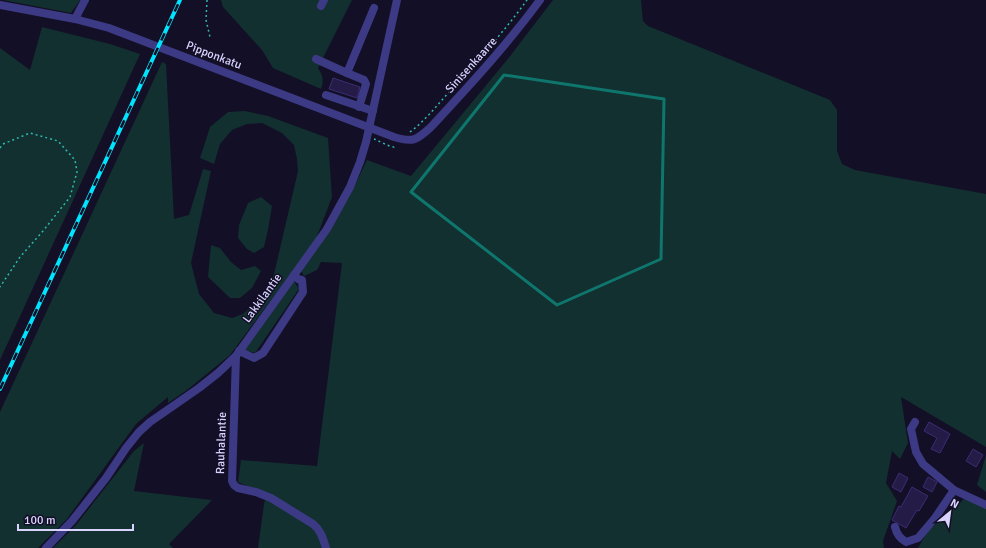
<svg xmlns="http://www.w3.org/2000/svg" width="986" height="548" font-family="Signika,sans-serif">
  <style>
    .green { fill: #12302f }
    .building { fill: #241b47; stroke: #3b2d73 }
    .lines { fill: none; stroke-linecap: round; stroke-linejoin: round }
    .path { stroke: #2fb8b0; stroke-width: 1.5; stroke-dasharray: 2 3; stroke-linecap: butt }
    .minor { stroke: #3d3a85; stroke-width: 8 }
    .rail-casing { stroke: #00e5ff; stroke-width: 4 }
    .rail { stroke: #130f26; stroke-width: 2.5; stroke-dasharray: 8; stroke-linecap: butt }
    .marked { fill: none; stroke: #0f766e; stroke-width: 3; stroke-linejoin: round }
    .labels { text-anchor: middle; stroke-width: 3; stroke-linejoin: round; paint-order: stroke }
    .street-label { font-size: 12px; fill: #d9d4ff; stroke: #130f26 }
  </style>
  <rect width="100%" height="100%" fill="#130f26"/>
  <g class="green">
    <path d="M3,0H80L71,13Z"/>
    <path d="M221,0H352L318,68C323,76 324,80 321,89L273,68L262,50L223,7Z"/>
    <path d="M553,0H641L643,21L648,26L830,100L837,110V151L842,164L855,170L986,194V447L901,397L908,443L900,459L892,451L886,483L897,501L883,541L884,548H258L264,504L267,495L238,482L241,460L317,466L342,263L321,262L317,270L304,276L301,271L331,230L355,185L367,160L411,176L507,60Z"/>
    <path d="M42,27L110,44L140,54L0,360V48L30,70Z"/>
    <path d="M162,62L166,64L174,219L189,215L203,169L211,171L191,263L199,294L214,313L232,318L243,314L266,293L274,274L298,171L297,159L294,145L282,133L262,123L247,124L232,130L220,144L214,164L200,158L210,127L228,112L245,111L268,116L328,138L332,197L316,239L230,355L187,390L168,403V397L136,424L67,519L38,548H0V412Z"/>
    <path d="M261,197L272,206L268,230L264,247L254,253L247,249L238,238L239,225L248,203Z"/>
    <path d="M211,245L220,248L231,262L241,270L255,266L261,271L252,288L240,298H230L208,277Z"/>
    <path d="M294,281L299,289L255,353L245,350Z"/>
    <path d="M144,443L134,491L212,500L169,544L173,548H53L76,525L134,451Z"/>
    <path d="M986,455V492L977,485Z"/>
    <path d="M965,498L986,508V548H918L927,532Z"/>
  </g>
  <g class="building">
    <path d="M333,78L360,87L357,98L329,89Z"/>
    <path d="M929,422L950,434L940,453L931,449L937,438L924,431Z"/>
    <path d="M973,449L983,455L976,467L966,461Z"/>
    <path d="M899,473L908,478L901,492L892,487Z"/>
    <path d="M928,477L937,482L932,492L923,487Z"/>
    <path d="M912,487L928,496L919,511L917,510L906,528L892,520L899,506L901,507Z"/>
  </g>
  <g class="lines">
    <g class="path">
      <path d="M207,0L206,20L210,37"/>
      <path d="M410,132C425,121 437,105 450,91C477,61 504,32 527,0"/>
      <path d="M374,139C380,141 387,146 394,147L395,146"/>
      <path d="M0,148L3,144L30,133L58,141L75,160L77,172L70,197L43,231L20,257L0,287"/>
    </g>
    <g class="minor">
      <path d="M0,5L75,19L109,28L394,137C413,143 417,140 431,127C469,86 507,45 540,0"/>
      <path d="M321,6L324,0"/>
      <path d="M75,19L85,0"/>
      <path d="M316,59L347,73"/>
      <path d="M326,95L373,111"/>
      <path d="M359,107L366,84L364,80L347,73L374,8"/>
      <path d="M239,351L254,358L263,353L303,292L302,280L298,279L294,275"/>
      <path d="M236,356L232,481L234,485L238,488L256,492L271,498L313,524C321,530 323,539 326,548"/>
      <path d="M915,422L911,429L916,452L923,464L954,490L986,505"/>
      <path d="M895,527C897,535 900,538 906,542L918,538L935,518L954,490"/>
      <path d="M46,548L72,521L106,478L126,448L139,432L150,422L199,388L218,373L236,356L327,229L350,187L360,162L366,142L397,0"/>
    </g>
    <defs>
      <path id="rail" d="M0,389L180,0"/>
    </defs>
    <use href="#rail" class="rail-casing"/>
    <use href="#rail" class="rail"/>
  </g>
  <path class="marked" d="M504,75L664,99L661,259L557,305L411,192Z"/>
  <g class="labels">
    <g class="street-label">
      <text transform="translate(214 55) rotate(21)" y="4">Pipponkatu</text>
      <text transform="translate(471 65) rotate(-48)" y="4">Sinisenkaarre</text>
      <text transform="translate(262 298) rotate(-54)" y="4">Lakkilantie</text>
      <text transform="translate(221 443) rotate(-88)" y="4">Rauhalantie</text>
    </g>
  </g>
  <g transform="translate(950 512) rotate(29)" stroke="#130f26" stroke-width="3" paint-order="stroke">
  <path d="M0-3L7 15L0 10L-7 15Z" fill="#d9d4ff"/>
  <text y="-6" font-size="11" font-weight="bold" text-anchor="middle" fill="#d9d4ff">N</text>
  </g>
  <path d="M18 524v6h115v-6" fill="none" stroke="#d9d4ff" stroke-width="2"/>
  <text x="24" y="524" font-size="12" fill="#d9d4ff" stroke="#130f26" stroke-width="3" paint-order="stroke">100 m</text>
</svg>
